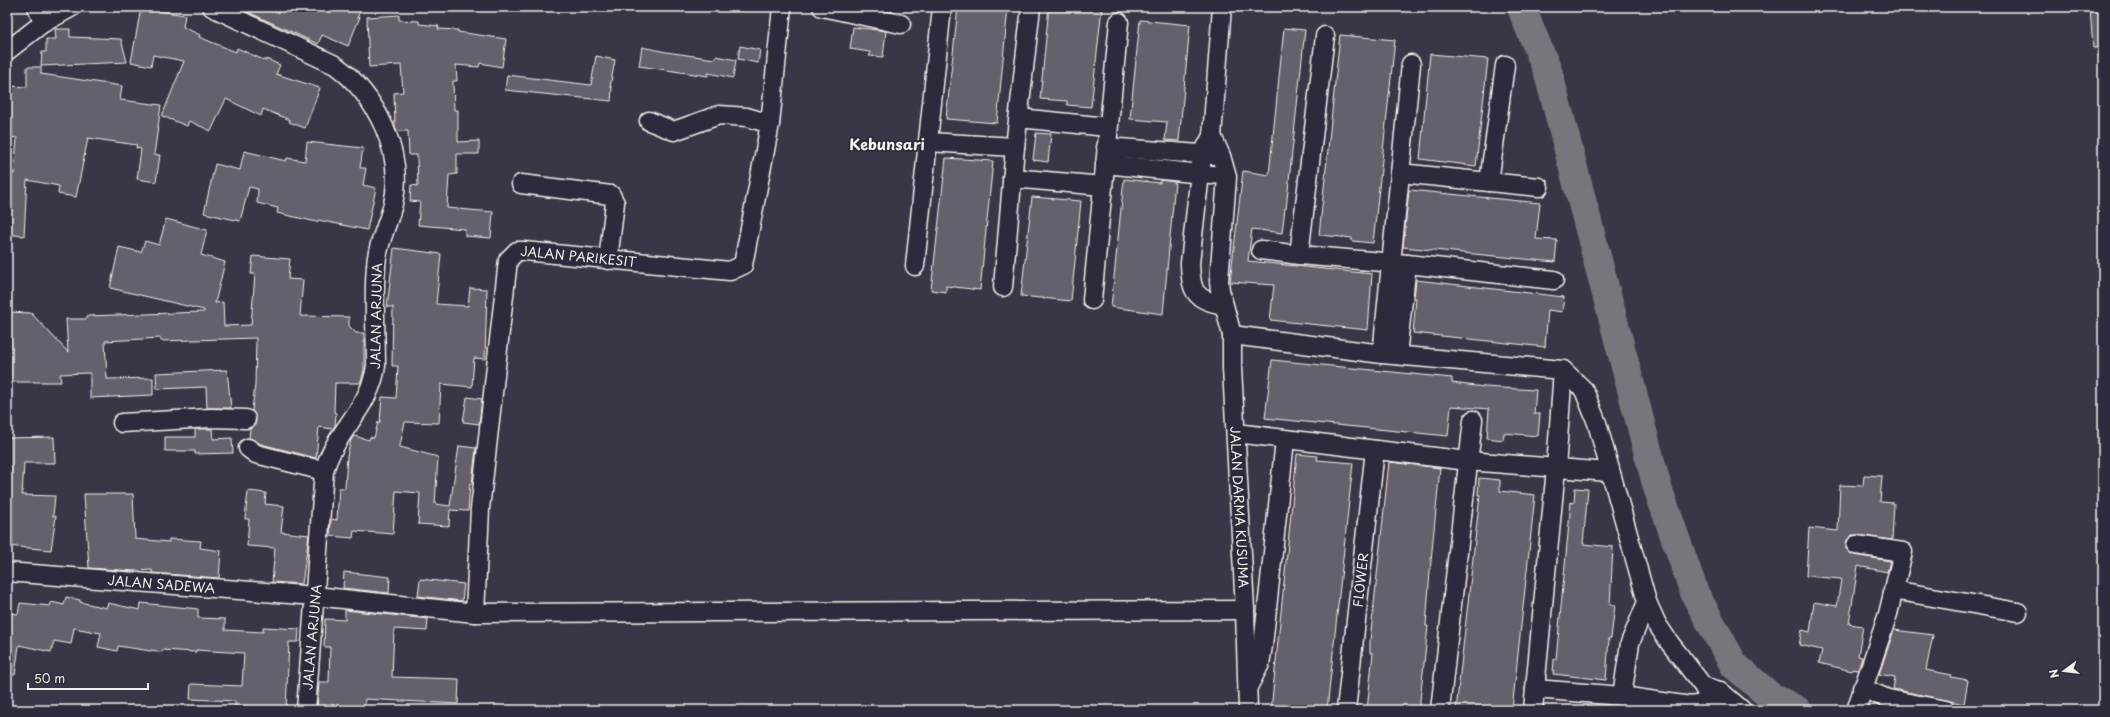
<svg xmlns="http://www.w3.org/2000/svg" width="2110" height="717" font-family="'Playpen Sans',sans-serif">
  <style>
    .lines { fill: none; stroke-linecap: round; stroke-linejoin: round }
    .river { stroke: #78747b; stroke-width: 29 }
    .building { fill: #65616c; stroke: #f4f1e8 }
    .minor-casing { stroke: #f4f1e8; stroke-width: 21 }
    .minor { stroke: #2f2a3d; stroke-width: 18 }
    .labels { text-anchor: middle; stroke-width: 4; stroke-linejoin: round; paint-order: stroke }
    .street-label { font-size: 13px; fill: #f4f1e8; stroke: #2f2a3d }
    .quarter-label { font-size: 15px; font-weight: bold; fill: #f4f1e8; stroke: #2f2a3d }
  </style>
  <rect width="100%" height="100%" fill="#3b3647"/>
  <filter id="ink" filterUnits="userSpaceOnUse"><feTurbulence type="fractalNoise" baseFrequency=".025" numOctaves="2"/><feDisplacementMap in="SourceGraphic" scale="8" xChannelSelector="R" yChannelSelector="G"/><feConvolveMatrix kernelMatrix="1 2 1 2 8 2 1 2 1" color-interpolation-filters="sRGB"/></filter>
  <g filter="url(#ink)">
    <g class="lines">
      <path class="river" d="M1521,7L1548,72L1657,486L1695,594L1734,665L1770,696L1797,710"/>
    </g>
    <g class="building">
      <path d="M237,7H362L357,18L360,17L348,46L322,35L318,44Z"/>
      <path d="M958,7H1008L997,123L946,119Z"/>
      <path d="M1049,7H1102L1091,107L1067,105V101L1040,99Z"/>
      <path d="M141,8L185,15L183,27L200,35L199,37L236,52L237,48L266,61V59L280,65L276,74L320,88L305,128L289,122L290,120L263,109L261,116L226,99L211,131L189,121L187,126L162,116L184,61L153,55L151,66L131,62Z"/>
      <path d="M2103,8V48H2093L2090,9Z"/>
      <path d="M399,15V20L419,21V24L439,26L438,29L458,30V32L506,39L502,67L480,63L479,67L456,65L457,81H453L454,110H458V142L479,141V154H457V174L449,175L447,208L493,212L491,238L465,236V229L418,225L420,202L410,201L411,185L418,186L417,155H409L408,131H397L395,127L394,93L403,92L401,65L369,67L367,17Z"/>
      <path d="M1140,20L1190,25L1179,141L1165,140L1167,122L1130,119Z"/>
      <path d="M853,27L886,31L883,57L869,56L870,52L850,49Z"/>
      <path d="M1284,28L1305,30L1286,209L1285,208L1282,233L1252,229L1248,261L1372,274L1368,330L1270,320L1274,285L1230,282L1243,171L1269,175Z"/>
      <path d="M55,29H70V37L121,39L127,62L41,66L42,52H46V39H56Z"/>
      <path d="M1340,35L1395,40L1373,243L1352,241V238L1319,235Z"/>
      <path d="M740,46L760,50L758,63L738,59Z"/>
      <path d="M642,47L666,52L715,59L716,56L736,60L733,78L708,73V76L639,66Z"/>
      <path d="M1430,54L1488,59L1476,166L1420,159Z"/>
      <path d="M596,56L615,60L610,87H612L611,101L505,90L507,75L591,85Z"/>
      <path d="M27,67H41V74L122,86L120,100L161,105L154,155H160L156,182L137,179L141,149L136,148L137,145L88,138L76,197L58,194L59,186L27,180L24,236L7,234V173L14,174L17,138L7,137L9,86L27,87Z"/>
      <path d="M1036,133L1051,134L1048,162L1033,160Z"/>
      <path d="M307,142L363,148L360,168H366L363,185L376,188L367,230L318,220L317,222L277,213L278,208L257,203L258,189L249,187L240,221L204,213L215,164L240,170L244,151L286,161L287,158L305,161Z"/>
      <path d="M946,158L993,161L980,290L946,286V292L931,290Z"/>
      <path d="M1124,179L1160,183V180L1175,182L1163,314L1111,307Z"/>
      <path d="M1409,190L1540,203L1536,239L1557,240L1555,262L1403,247Z"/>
      <path d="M1032,197L1081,201L1071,301L1021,296Z"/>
      <path d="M166,219L207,230L201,255L225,262L215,303L223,302L224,326L251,325L255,274H251L253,256L290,259L288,279L303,280L300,316L349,317V326L356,333H364V370L362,378L360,383H335L334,412L336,413L335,426L333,429L319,427L316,458L261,444L249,438L250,429L255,425L256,420L252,410L255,385L256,338L161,341V338L105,341L107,379L153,378V395L90,398V373L60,374L61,382H7V312L31,313L68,352L66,319H87V316L204,312V310L110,288L119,247L141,252L145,241L159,245Z"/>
      <path d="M394,248L441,254L436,304L468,306L470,288L487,289L485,359L474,358L472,387L441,384L439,423L405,422L400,445V447L438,457L435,504L450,506L459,446L476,448L472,484H470L468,511L450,510L449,526L418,524L420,493L396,491L393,534L354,531L353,538L330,536L331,519L337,520L339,488H345L347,456L351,440L354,436L369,440L370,437L374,438L378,422H380L382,397L396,398L398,366H392L393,307H387Z"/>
      <path d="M1416,280L1564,297L1562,312L1548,310L1545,347L1413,333L1416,298H1414Z"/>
      <path d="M1272,360L1452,378V383L1484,387L1536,390L1534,414H1540L1538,436L1504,433L1503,440L1487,438L1489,409L1451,406L1448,436L1265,418Z"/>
      <path d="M227,370L231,408H207L206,387L157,389L156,373Z"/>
      <path d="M467,397L482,399L479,424L463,422Z"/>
      <path d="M195,429H212L213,439L232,438L233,453L195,454V451H165V437H195Z"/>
      <path d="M54,437L55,463H24L22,495L55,496L53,516H56L51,550L7,546V438Z"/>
      <path d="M1297,454L1318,456L1317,460L1353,463L1327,710H1271Z"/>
      <path d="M1389,462L1440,468L1430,571L1426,626H1428L1419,710H1367L1373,653H1370V641Z"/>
      <path d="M1864,475L1882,476L1880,502L1894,503L1892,540L1857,535H1852L1846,543V549L1854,555L1890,561L1887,572L1858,566L1849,624L1863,626L1858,656L1862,657L1858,670L1852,669V671L1819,663L1822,650L1799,645L1802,630L1810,632L1814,602L1837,606L1841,579L1806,576L1809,528L1838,531L1840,485L1863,486Z"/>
      <path d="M1479,478L1500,480V491L1535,495L1512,710H1456L1480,495H1478Z"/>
      <path d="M1575,488L1588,489L1583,544L1613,547L1610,605H1615L1611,638H1609L1606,680L1553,674L1554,659H1556L1571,502L1574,503Z"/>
      <path d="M248,491L266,493L265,504L284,506L281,532L309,535L302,584L272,582L275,548L247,546L249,519H245Z"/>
      <path d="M84,494H133L135,539L169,542V539L201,541L200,548L221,551L219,578L152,573V570L135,571L89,568Z"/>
      <path d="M344,572L390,577L389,593L343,588Z"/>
      <path d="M420,579L464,584L462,601L418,596Z"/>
      <path d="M66,597L80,600V602L106,608L108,603L140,610L141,603L198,609V618L225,619V630L263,632V627L299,629L298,642H289L286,710H235V701L190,699L191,684L242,686L244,653L196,650V652L162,650V652L151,650V651L118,646L117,651L98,647L101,633L74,628L71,644L54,641L51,652L19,645L15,675L7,674V613L18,614L20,603L50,606L51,602L64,605Z"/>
      <path d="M345,610L428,619L427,631L394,629L392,677L459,679L458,704L365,699L364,710H317L319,682H329L330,647H324L325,619L345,620Z"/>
      <path d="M1894,630L1933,635L1926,670L1952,675L1951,677L1968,680L1964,704L1893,689L1895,677L1879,674Z"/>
    </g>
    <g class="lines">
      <defs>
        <g id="minor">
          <path d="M37,7L43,23"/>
          <path d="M212,7L335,65C376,95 405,153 393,204C388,225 377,244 376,266C373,299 376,333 376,366C370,409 335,431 324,471L306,710"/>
          <path d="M822,7L901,24"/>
          <path d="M1222,7L1212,136L1202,155L1190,263C1191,292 1194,299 1223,305"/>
          <path d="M1325,36L1299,255L1407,264L1554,280"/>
          <path d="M7,51L43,23L72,7"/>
          <path d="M1019,118L1107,127"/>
          <path d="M649,121L674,131L719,115L747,117L770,124"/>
          <path id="s1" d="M1212,136L1221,156L1227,177L1219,281L1220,290L1232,335V368L1245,610L1248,710"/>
          <path d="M928,142L1015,147"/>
          <path d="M1106,147L1213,155"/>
          <path d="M1105,164L1212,175"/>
          <path d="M1400,173L1539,187"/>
          <path d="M1012,178L1103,186"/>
          <path d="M1489,182L1505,65"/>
          <path d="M521,184L611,195L615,203L608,260"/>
          <path d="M1261,250L1299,255"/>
          <path d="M915,266L942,7"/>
          <path d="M1003,287L1015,147L1031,7"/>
          <path d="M1092,300L1119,22"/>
          <path d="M1232,335L1382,354L1563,370L1584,390L1597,423L1647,602L1657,624L1669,642L1703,686L1711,703L1719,710"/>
          <path d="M1382,354L1411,64"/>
          <path d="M1397,355L1407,264"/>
          <path d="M122,423L211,418L246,419"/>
          <path d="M1236,433L1468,461L1609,472"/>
          <path d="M248,448L256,454L324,471"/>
          <path id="s2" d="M7,572L315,596L475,613L1245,610"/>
          <path d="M1893,590L2018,612"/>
          <path id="s3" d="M475,613L480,509L508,260L517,251H524L730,271L743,265L770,124L782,7"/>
          <path d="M1249,685L1260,664L1263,646L1285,440"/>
          <path d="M1710,688L1720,691L1742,710"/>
          <path d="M1862,688L1888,699L1946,710"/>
          <path d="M1535,689L1622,696L1690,706L1711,703L1720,691"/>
          <path d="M1622,696L1630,643L1647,602"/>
          <path id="s4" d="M1346,710L1375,450"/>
          <path d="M1440,710L1473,420"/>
          <path d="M1533,710L1556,468L1563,370"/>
          <path d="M1856,710L1888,614L1903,552L1856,545"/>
        </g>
      </defs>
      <use href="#minor" class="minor-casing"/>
      <use href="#minor" class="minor"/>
    </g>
  </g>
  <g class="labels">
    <g class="street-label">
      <text dy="5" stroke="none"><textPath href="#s3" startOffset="429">JALAN PARIKESIT</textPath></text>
      <text transform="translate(376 316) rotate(-89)" y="5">JALAN ARJUNA</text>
      <text dy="5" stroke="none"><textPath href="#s1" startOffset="376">JALAN DARMA KUSUMA</textPath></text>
      <text dy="5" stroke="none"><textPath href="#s4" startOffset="131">FLOWER</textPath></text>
      <text dy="5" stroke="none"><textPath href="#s2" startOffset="155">JALAN SADEWA</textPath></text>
      <text transform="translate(312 637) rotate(-85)" y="5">JALAN ARJUNA</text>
    </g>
    <g class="quarter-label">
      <text x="887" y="150">Kebunsari</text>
    </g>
  </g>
  <rect width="2110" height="717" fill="none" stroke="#2f2a3d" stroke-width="24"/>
  <rect x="12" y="12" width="2086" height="693" fill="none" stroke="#f4f1e8" stroke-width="1.5" filter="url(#ink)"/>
  <g transform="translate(2064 671) rotate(255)" stroke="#2f2a3d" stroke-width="3" paint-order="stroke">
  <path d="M0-3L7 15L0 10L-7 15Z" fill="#f4f1e8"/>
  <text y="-6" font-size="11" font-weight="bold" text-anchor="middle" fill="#f4f1e8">N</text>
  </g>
  <path d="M28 683v6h120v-6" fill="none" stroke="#f4f1e8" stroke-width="2"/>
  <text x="34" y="683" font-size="12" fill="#f4f1e8" stroke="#2f2a3d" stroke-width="3" paint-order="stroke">50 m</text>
</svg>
